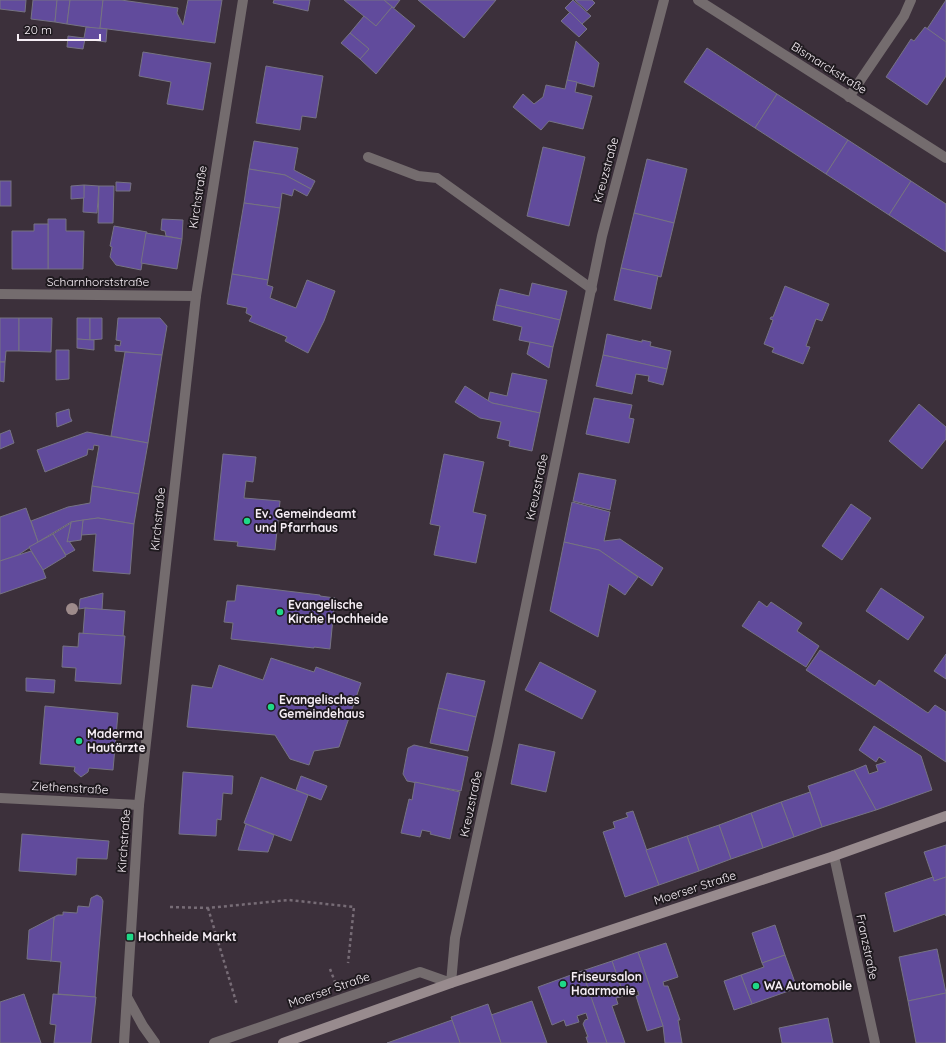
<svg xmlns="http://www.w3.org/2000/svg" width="946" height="1043" font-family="Quicksand,sans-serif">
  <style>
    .building { fill: #614b9c; stroke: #767383 }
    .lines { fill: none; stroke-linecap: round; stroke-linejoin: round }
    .path { stroke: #776c76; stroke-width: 2.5; stroke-dasharray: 3 3; stroke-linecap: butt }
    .service { stroke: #746c6e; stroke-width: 10 }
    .minor { stroke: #746c6e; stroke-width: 10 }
    .secondary { stroke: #988b8e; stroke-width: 10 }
    .tree { fill: #9e8b8b }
    .poi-dot { fill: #1fd887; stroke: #1f1a1f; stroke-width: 1.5 }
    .labels { text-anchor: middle; stroke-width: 4; stroke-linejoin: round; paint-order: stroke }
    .street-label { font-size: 12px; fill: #f7eff6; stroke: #1f1a1f }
    .poi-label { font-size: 12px; font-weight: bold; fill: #f7eff6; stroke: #1f1a1f; text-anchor: start }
  </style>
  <rect width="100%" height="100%" fill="#3c303b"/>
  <g class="building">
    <path d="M0,0H26L25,12L0,9Z"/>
    <path d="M33,0H57L55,22L31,19Z"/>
    <path d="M57,0H70L67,24L55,22Z"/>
    <path d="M70,0H103L100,29L67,24Z"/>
    <path d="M103,0H121L178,8L177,13L183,25L188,0H222L215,43L100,28Z"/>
    <path d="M274,0H310L308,11L273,3Z"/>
    <path d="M344,0H384L392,7L376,26Z"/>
    <path d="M384,0H400L394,8Z"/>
    <path d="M418,0H496L464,38Z"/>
    <path d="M573,0L591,16L582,24L565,8Z"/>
    <path d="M575,0H592L595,3L587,11Z"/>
    <path d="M946,0V42L927,29Z"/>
    <path d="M392,7L415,26L376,74L360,59L369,49L350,33L364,16L376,26Z"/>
    <path d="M570,12L587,29L579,37L561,21Z"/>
    <path d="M86,27L107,29L106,42L85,39L83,49L67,47L68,36L84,38Z"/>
    <path d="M925,27L946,42V76L927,105L886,77L911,39L914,41Z"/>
    <path d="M350,33L369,49L360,59L341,43Z"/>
    <path d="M576,41L599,63L594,87L567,80Z"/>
    <path d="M707,48L777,94L755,128L684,82Z"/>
    <path d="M143,52L211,63L203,110L167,104L171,82L139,76Z"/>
    <path d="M266,66L323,76L316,118L302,116L300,130L256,123Z"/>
    <path d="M567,80L577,82L575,92L592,96L583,129L549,121L541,130L513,107L523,94L534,104L543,97L546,85L565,89Z"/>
    <path d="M777,94L848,140L826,174L755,128Z"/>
    <path d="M848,140L911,181L889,215L826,174Z"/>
    <path d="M254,141L298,148L294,170L315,181L311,189L285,175L249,169Z"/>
    <path d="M543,147L585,157L569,226L527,216Z"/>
    <path d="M647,159L687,169L674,223L634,213Z"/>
    <path d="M249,169L285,175L311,189L307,196L294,189L292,196L282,193L280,208L244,203Z"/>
    <rect x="0" y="181" width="11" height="25"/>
    <path d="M911,181L946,204V252L889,215Z"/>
    <path d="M116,182L131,183L130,191H116Z"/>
    <path d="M84,185L99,186L97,213L83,212Z"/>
    <path d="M84,185V198L71,199V186Z"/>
    <path d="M99,186H114L113,223H98Z"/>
    <path d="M244,203L280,208L268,280L232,274Z"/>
    <path d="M634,213L674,223L661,277L621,268Z"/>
    <path d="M48,219H66V231H84L83,269H48Z"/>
    <path d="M162,219L183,220L182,239L166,236L165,231L161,230Z"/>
    <path d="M34,224H48V269H12V231H34Z"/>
    <path d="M114,226L147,232L141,270L116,265L110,257L112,247L110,246Z"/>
    <path d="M146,233L182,239L177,269L141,263Z"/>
    <path d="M621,268L658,276L651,309L614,300Z"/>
    <path d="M232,274L268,280L267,285L273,287L270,298L296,308L307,280L335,291L324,321L308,353L285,341L287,337L249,321L252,316L246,313L247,308L227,304Z"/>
    <path d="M532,283L567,291L560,320L496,305L500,289L529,296Z"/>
    <path d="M785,286L829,304L822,321L816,319L806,346L810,347L803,364L772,352L774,348L764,344L773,320L770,319L771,317H773Z"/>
    <path d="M496,305L560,320L553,347L519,340L522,327L493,320Z"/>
    <path d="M0,318H19V351H6L5,362H0Z"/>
    <path d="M19,318H52L51,352L19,351Z"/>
    <path d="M77,318H90V340L77,339Z"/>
    <path d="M90,318H102V339L90,340Z"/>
    <path d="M118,318H160L167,326L162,355L115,351V345L120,346L121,341L116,340Z"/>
    <path d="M607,334L642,342V340L651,342L650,346L671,351L667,369L603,355Z"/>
    <path d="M77,339L94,340V350L77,348Z"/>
    <path d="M530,342L553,347L549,368L527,354Z"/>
    <path d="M56,350H69V379L56,380Z"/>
    <path d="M125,352L162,355L148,443L111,436Z"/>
    <path d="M603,355L667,369L663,385L648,381L649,376L636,374L632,394L596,386Z"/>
    <path d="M0,362H5L4,382L0,381Z"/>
    <path d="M512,373L547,380L540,413L492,403L488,401L490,392L507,396Z"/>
    <path d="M465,386L492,403L540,413L532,451L509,446L510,441L497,438L501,422L480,418L455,402Z"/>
    <path d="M594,398L632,405L629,418L634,419L629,443L586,434Z"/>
    <path d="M919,404L946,427V439L922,469L889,441Z"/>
    <path d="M69,409L70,417L72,421L57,427L56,413Z"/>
    <path d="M10,430L14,443L0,449V434Z"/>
    <path d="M87,432L148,443L139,494L92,486L99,446L94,445L93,450L88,449L87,455L45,472L37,450Z"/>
    <path d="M223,454L256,457L253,482L246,481L244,498L280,501L275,550L237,546L238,542L214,540Z"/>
    <path d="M444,454L484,462L473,512L486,515L476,563L434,555L440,526L430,524Z"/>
    <path d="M579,473L616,480L610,510L573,501Z"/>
    <path d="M92,486L139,494L134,524L98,518L71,522L38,542L31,521L68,507L90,503Z"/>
    <path d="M572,502L610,512L604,541L620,539L663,568L652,586L599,550L564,542Z"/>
    <path d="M851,504L871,518L842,560L822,546Z"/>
    <path d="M26,508L38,542L18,555L0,561V517Z"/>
    <path d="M98,518L134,524L130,574L93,571L96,534L81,535L83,520Z"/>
    <path d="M83,520L81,540L67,542L71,522Z"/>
    <path d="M71,523L67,542L69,541L75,550L66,555L53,534Z"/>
    <path d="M53,534L66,556L43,570L29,547Z"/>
    <path d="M564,542L599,550L638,577L625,595L609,584L598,637L550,611Z"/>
    <path d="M31,551L43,570L46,578L0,594V561Z"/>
    <path d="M237,585L320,595V596L335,598L330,649L314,647V648L231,639L233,623L224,622L227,601H235Z"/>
    <path d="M881,588L924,617L908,640L866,611Z"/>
    <path d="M103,593L102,610L85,608L79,609L80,599Z"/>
    <path d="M759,601L767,607L771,602L802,623L797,631L819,646L806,667L742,626Z"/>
    <path d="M85,608L125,611L123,637L83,634Z"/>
    <path d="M79,633L125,636L121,684L75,681L76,668L62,667L63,646L78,647Z"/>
    <path d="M820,650L875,686L879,680L928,713L935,705L946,712V762L806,670Z"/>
    <path d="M946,654V679L934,671Z"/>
    <path d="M271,658L314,672L316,667L361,683L339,747L314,751L309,765L290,759L275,735L187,727L192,685L212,688L219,665L263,680Z"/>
    <path d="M540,662L596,691L582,719L525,690Z"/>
    <path d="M447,673L485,681L476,717L438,708Z"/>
    <path d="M26,678L55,680L54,693L26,691Z"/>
    <path d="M45,706L118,713L113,770L89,768L88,772L81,777L74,771L75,767L40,764Z"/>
    <path d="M438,708L476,717L468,751L430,743Z"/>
    <path d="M874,726L921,756L932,790L876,810L854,770L866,765L869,774L878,771L876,765L886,762L879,757L876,762L859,750Z"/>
    <path d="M519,744L555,752L546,792L511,784Z"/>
    <path d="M414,745L468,757L461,791L407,781L403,774L408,748Z"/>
    <path d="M854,770L876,810L822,827L808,786Z"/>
    <path d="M183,772L233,776L232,794L223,793L221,820L217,819L216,836L179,834Z"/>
    <path d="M301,776L327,786L321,800L296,790Z"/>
    <path d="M261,777L308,795L291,841L244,823Z"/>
    <path d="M415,782L460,792L450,839L430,834L431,832L422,830L420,837L401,833L409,799L412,800Z"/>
    <path d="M810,792L822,827L794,837L781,802Z"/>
    <path d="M781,802L794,837L763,848L751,813Z"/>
    <path d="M633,811L659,885L625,897L603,832L615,828L613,822L628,817L626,813Z"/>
    <path d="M751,813L763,848L731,859L719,825Z"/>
    <path d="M246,824L274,835L268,852L238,850Z"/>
    <path d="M719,825L731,859L699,871L687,836Z"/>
    <path d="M22,834L109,841L107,859L77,858L76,875L19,871Z"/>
    <path d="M687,836L699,871L659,885L646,850Z"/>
    <path d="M946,845V877L934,881L924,852Z"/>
    <path d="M933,877L934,881L946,877V916L945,914L894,932L885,893Z"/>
    <path d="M97,895L101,897L103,901L95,997L58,994L61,962L50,961L54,917L58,915H63V912L77,913L78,906L89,907L91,898Z"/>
    <path d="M54,917L51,961L27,959L29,930Z"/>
    <path d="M775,925L785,955L762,963L752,933Z"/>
    <path d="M666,943L678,977L663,982L664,986H668L680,1020H678L682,1043H665L663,1026L638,952Z"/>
    <path d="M937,949L946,993L908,1001L899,957Z"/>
    <path d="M638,952L663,1026L647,1031L636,996L639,995L638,991L624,996L612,961Z"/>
    <path d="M785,955L797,988L752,1004L741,975L764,967L762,963Z"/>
    <path d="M612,961L624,996L616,998L618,1004L612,1006L625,1043H607L582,971Z"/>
    <path d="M582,971L607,1043H588L586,1037H588L583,1024L585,1020L588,1019L586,1013L577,1016L579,1022L566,1026L564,1020L552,1025L538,987Z"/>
    <path d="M741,975L752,1004L734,1010L724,981Z"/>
    <path d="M946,993V1043H916L908,1001Z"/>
    <path d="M24,994L41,1043H0V1002Z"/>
    <path d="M53,994L96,997L91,1043H54L56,1025L50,1024Z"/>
    <path d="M532,1001L547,1043H501L491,1015Z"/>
    <path d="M488,1004L501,1043H460L451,1017Z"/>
    <path d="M828,1018L833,1043H782L779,1028Z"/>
    <path d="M452,1020L460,1043H387Z"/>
  </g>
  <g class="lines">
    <g class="path">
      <path d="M170,907L208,908L289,900L354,907L348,963"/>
      <path d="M208,908L237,1005"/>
      <path d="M330,969L335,982"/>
    </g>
    <g class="service">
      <path d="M849,97L904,16L911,0"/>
      <path d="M368,157L418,176L437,178L592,289"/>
    </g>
    <g class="minor">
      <path d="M698,0L946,158"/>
      <path d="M0,294L196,296"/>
      <path d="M0,798L139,805"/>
      <path d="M834,856L875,1043"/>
      <path d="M127,997L143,1026L155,1043"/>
      <path d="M124,1043L139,805L196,296L243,0"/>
      <path d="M214,1043L420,972L451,983L455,938L498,741L602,236L664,0"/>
    </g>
    <path class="secondary" d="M283,1043L451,983L834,856L946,816"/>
  </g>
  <circle class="tree" cx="72" cy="609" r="6"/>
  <g class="poi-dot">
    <circle cx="247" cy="521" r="4"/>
    <circle cx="280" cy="612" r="4"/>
    <circle cx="271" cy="707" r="4"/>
    <circle cx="79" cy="741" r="4"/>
    <rect x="126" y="933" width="8" height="8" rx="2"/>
    <circle cx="563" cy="984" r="4"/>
    <circle cx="756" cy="986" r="4"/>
  </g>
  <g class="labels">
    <g class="street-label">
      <text transform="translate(829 68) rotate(32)" y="4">Bismarckstraße</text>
      <text transform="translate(606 170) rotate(-75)" y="4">Kreuzstraße</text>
      <text transform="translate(198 197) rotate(-81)" y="4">Kirchstraße</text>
      <text x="98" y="286">Scharnhorststraße</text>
      <text transform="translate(537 487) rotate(-78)" y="4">Kreuzstraße</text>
      <text transform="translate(158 519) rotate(-84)" y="4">Kirchstraße</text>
      <text transform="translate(70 788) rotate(3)" y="4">Ziethenstraße</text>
      <text transform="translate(471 804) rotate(-78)" y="4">Kreuzstraße</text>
      <text transform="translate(124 841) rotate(-86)" y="4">Kirchstraße</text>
      <text transform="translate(695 888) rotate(-18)" y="4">Moerser Straße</text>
      <text transform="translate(867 947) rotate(78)" y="4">Franzstraße</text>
      <text transform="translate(329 990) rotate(-19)" y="4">Moerser Straße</text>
    </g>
    <g class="poi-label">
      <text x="255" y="518">Ev. Gemeindeamt<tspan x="255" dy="14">und Pfarrhaus</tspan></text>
      <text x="288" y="609">Evangelische<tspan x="288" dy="14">Kirche Hochheide</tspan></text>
      <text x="279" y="704">Evangelisches<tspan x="279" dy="14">Gemeindehaus</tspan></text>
      <text x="87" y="738">Maderma<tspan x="87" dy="14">Hautärzte</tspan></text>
      <text x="138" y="941">Hochheide Markt</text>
      <text x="571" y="981">Friseursalon<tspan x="571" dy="14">Haarmonie</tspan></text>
      <text x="764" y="990">WA Automobile</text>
    </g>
  </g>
  <path d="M18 34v6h82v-6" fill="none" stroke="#f7eff6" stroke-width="2"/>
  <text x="24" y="34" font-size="12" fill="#f7eff6" stroke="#1f1a1f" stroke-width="3" paint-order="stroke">20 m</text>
</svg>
